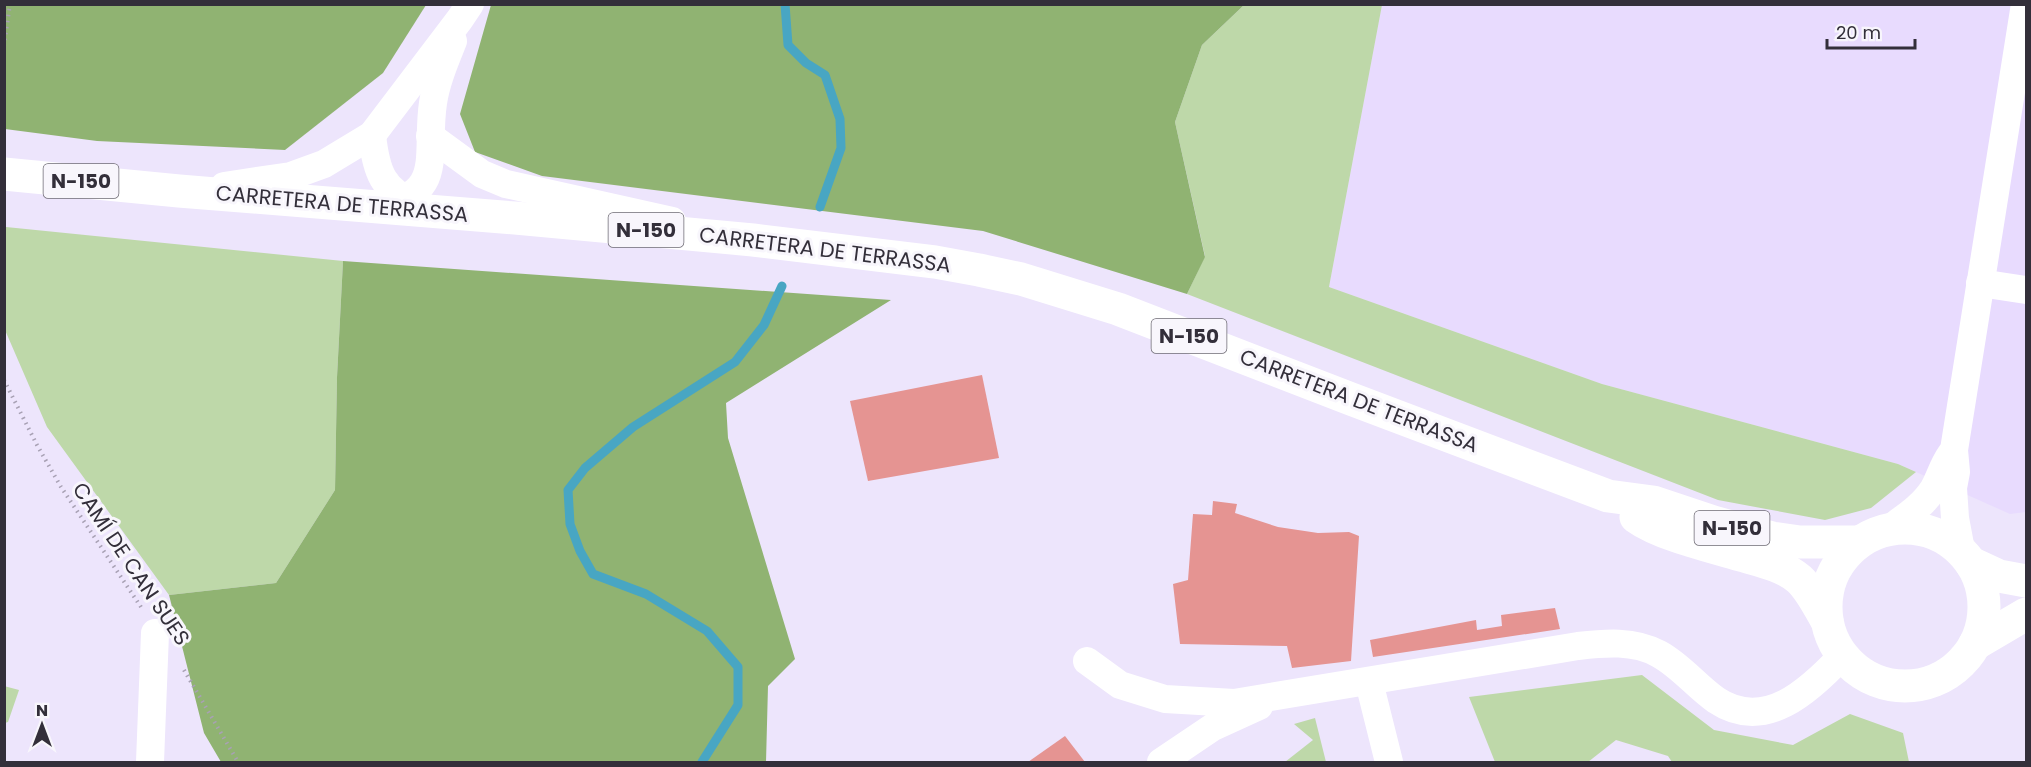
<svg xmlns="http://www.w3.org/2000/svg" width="2031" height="767" font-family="Poppins,sans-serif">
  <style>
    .built { fill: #e8dbfe }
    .green { fill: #bed8a9 }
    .forest { fill: #90b372 }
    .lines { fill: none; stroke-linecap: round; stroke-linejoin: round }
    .stream { stroke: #48a6c3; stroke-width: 9 }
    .building { fill: #e59492 }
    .path { stroke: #a8a1b4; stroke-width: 4; stroke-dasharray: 1.5 4.5; stroke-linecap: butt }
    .minor { stroke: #fff; stroke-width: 28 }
    .major { stroke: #fff; stroke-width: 33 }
    .labels { text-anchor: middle; stroke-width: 6; stroke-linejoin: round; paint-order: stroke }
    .shield { fill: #f8f6fc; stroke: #6e6b74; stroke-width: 1.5 }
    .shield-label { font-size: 20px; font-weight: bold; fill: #332f3a }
    .street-label { font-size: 21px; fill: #332f3a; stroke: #f8f6fc }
  </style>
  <rect width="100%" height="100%" fill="#ede5fc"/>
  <path class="built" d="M1382,5H2026V512L2010,514L1898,464L1602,384L1329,287Z"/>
  <g class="green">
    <path d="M1244,5H1382L1329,287L1602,384L1898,464L1916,472L1871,508L1825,520L1718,500L1187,294L1205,256L1175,122L1202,45Z"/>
    <path d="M6,227L343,261L337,377L335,490L276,583L169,595L47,427L5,330L4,231Z"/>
    <path d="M1642,675L1714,730L1793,745L1850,714L1903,733L1909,762H1672L1668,756L1616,740L1588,762H1495L1469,697Z"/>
    <path d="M4,686L19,690L8,722L5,723Z"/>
    <path d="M1315,718L1326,762H1285L1313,740L1294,724Z"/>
  </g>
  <g class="forest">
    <path d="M5,4H426V5L383,73L285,150L97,141L5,129Z"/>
    <path d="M491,5H1244L1202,45L1175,122L1205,257L1187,294L983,231L542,176L475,152L460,114Z"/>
    <path d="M343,261L891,300L726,403L728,438L795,659L768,686L766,762H221L204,733L169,595L276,583L335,490L337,377Z"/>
  </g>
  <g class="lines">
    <g class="stream">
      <path d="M785,4L788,45L806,63L825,75L840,119L841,148L820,207"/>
      <path d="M702,762L738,705V667L707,631L646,594L593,574L580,551L570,524L568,490L585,468L633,427L735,362L764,325L782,286"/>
    </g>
  </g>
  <g class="building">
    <path d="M982,375L999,458L868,481L850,401Z"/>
    <path d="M1213,501L1237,504L1235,513L1278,527L1318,533L1349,532L1359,536L1351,661L1292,668L1287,646L1180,644L1173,584L1188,580L1193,514L1212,515Z"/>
    <path d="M1555,608L1560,629L1373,657L1370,640L1476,620L1477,630L1502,626L1501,615Z"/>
    <path d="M1065,736L1085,762H1028Z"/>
  </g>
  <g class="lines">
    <g class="path">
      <path d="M4,46L10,4"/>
      <path d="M4,380L37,445L61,487L141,607"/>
      <path d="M184,670L238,762"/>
    </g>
    <g class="minor">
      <path d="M372,135C376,171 382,191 418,205"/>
      <path d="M430,136L482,174L506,184L672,221"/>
      <path d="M224,186L291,176L324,164L372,135L460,19L470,4"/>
      <path d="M377,206C447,195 425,155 433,103C436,82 445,61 453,41"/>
      <path d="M1980,283L2026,290"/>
      <path d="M1889,529C1905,517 1923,506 1934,488C1940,477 1943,465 1951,454"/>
      <path d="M1961,550L1955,518L1953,488L1956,472L1954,450L2025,4"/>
      <path d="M1087,661L1120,685L1165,699L1234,703L1578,646C1604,643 1634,640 1659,654C1681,666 1696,686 1716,700C1765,733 1810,690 1842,656"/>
      <path d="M1369,682L1389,762"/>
      <path d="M150,762L155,633"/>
      <path d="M1161,762L1213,727L1259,706"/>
    </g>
    <g class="major">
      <path d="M4,174L179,191L515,218L753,240L935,262L979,270L1021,279L1118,309L1351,399L1608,496L1653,502L1713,522L1772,538L1800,542H1859"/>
      <path d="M1636,517C1661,535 1713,547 1744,556C1762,561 1784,566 1799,579C1811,590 1818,606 1827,621"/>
      <circle cx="1905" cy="607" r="79"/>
      <path d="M1971,563L1999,576L2026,581"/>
      <path d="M1975,644L2026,614"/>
    </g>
  </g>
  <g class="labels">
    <g class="shield">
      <rect x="43.5" y="164" width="75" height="34" rx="4.5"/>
      <rect x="608.5" y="213" width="75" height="34" rx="4.5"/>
      <rect x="1151.5" y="319" width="75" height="34" rx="4.5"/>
      <rect x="1694.5" y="511" width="75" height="34" rx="4.5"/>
    </g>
    <g class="shield-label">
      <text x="81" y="188">N-150</text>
      <text x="646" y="237">N-150</text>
      <text x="1189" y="343">N-150</text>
      <text x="1732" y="535">N-150</text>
    </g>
    <g class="street-label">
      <text transform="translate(342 204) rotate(5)" y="7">CARRETERA DE TERRASSA</text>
      <text transform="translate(825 250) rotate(7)" y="7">CARRETERA DE TERRASSA</text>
      <text transform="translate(1359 401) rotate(21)" y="7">CARRETERA DE TERRASSA</text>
      <text transform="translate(131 564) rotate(56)" y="7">CAMÍ DE CAN SUES</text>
    </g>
  </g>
  <rect width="2031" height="767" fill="none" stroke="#332f3a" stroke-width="12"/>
  <g transform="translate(42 725)" stroke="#f8f6fc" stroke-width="4.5" paint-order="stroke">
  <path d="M0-4.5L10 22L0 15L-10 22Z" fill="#332f3a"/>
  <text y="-9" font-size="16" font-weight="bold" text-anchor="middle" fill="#332f3a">N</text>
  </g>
  <path d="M1827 39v9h88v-9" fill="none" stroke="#332f3a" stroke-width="3"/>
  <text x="1836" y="39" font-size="18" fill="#332f3a" stroke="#f8f6fc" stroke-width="4.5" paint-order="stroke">20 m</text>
</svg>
